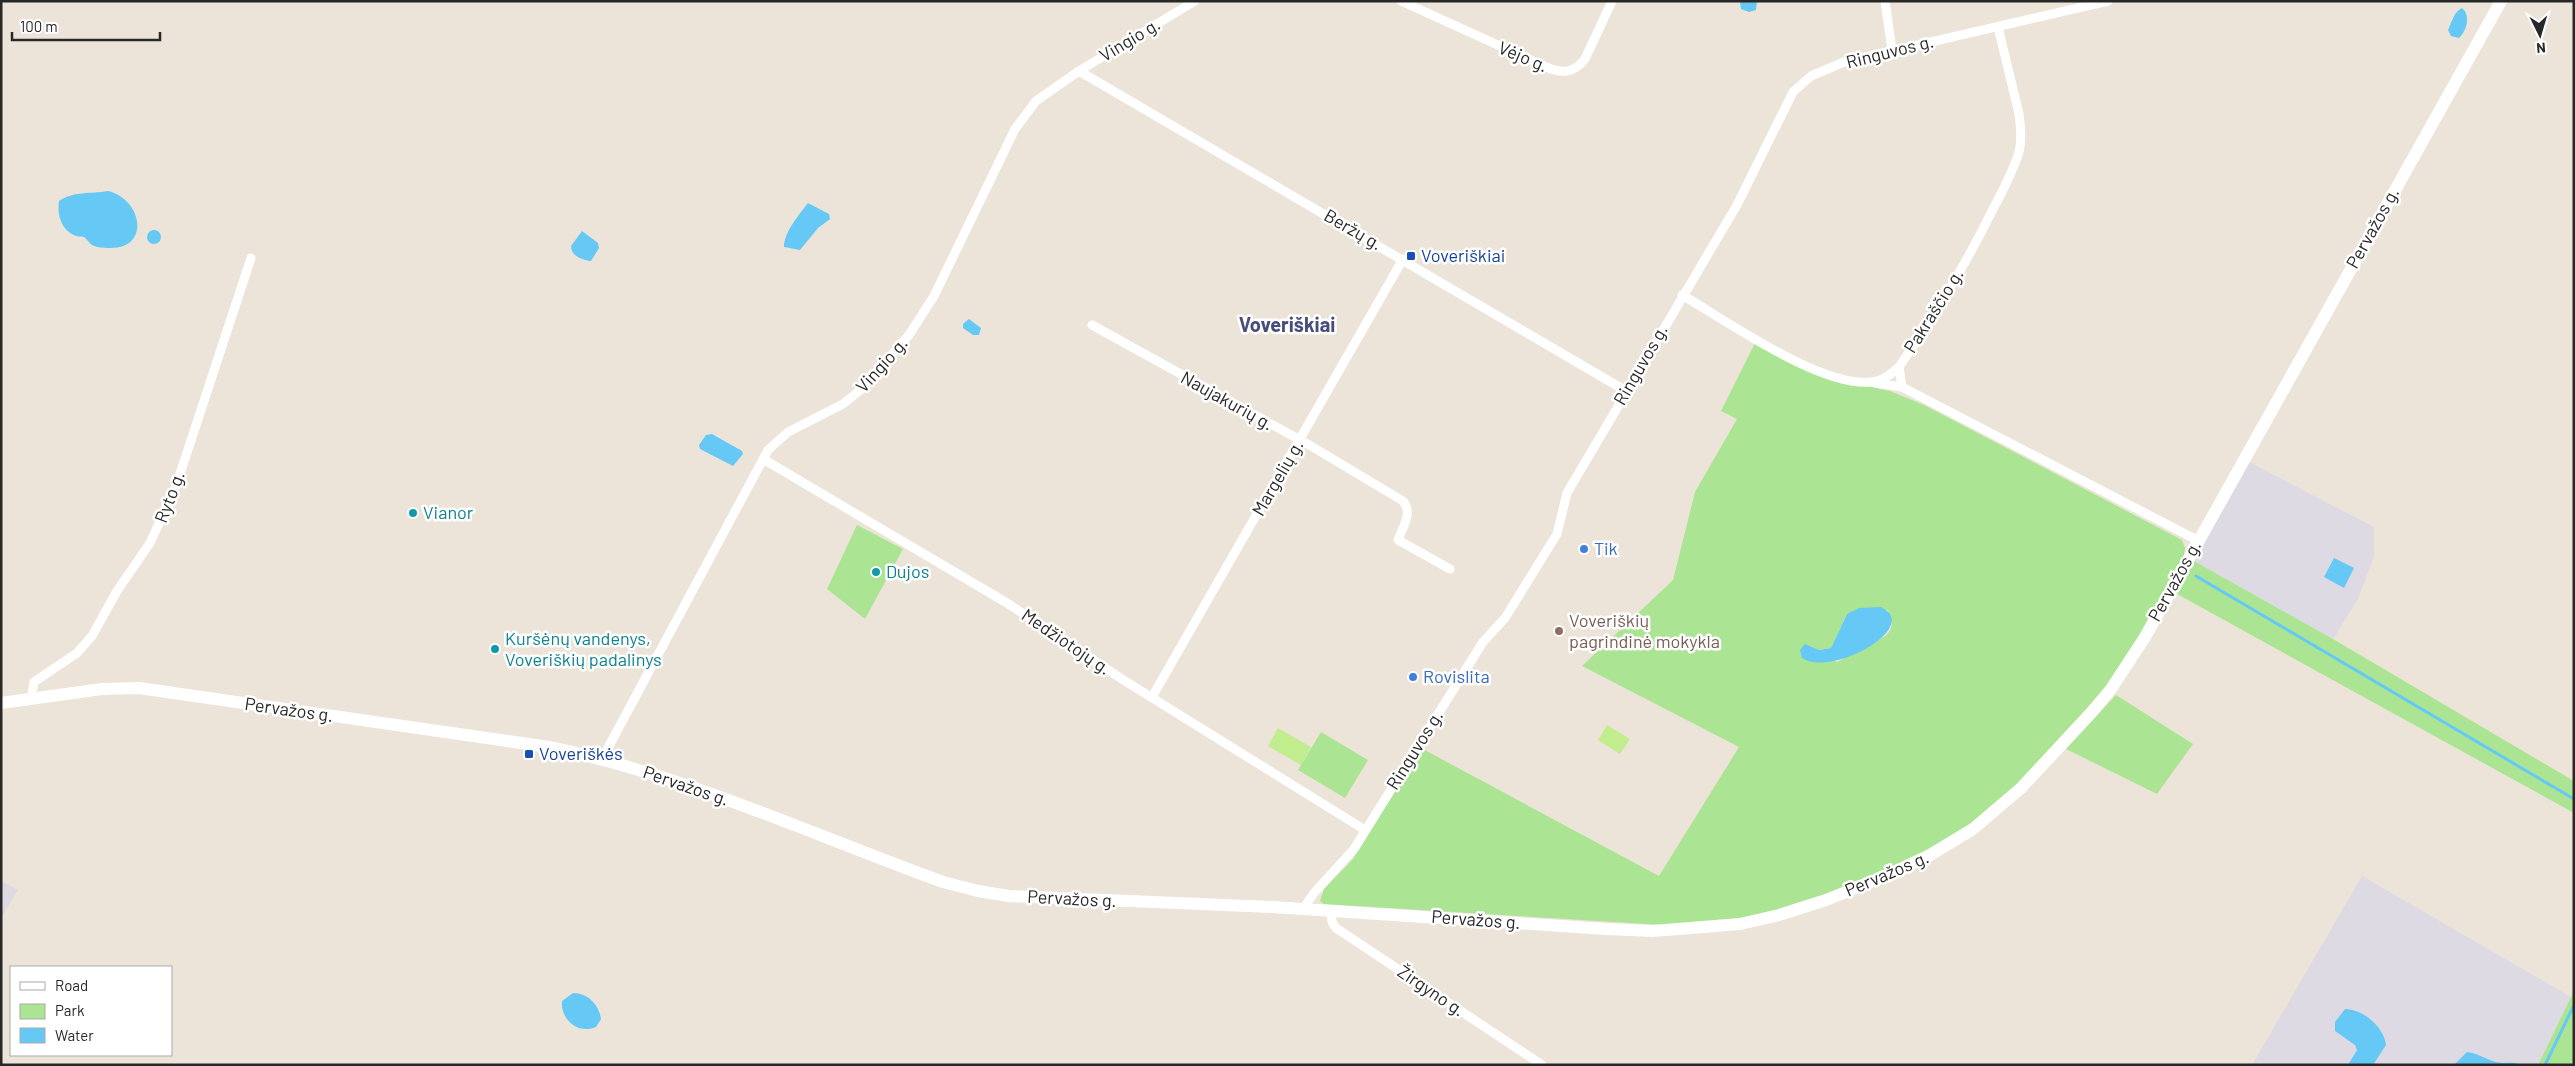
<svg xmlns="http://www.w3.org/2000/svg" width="2575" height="1066" font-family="Barlow,sans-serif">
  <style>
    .industrial { fill: #dddae3 }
    .green { fill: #abe593; fill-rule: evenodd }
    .pitch { fill: #c1ed8e }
    .water { fill: #66c8f4 }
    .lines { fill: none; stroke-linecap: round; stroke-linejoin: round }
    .stream { stroke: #66c8f4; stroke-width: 3 }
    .minor { stroke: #fff; stroke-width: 9 }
    .secondary { stroke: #fff; stroke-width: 12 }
    .transit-dot { fill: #1a4fb4; stroke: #fff; stroke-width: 2 }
    .culture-dot { fill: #0f9aa8; stroke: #fff; stroke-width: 2 }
    .shop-dot { fill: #3f7fe0; stroke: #fff; stroke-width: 2 }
    .education-dot { fill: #8d6e63; stroke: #fff; stroke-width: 2 }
    .labels { text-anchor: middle; stroke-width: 5; stroke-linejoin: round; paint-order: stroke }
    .street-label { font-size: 18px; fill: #282828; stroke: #fff }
    .transit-label { font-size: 18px; fill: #164399; stroke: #fff; text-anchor: start }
    .culture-label { font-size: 18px; fill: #0d838f; stroke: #fff; text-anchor: start }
    .shop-label { font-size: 18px; fill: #366cbe; stroke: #fff; text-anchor: start }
    .education-label { font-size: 18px; fill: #785e54; stroke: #fff; text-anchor: start }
    .quarter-label { font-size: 20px; font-weight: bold; fill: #474e7b; stroke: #fff }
  </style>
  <rect width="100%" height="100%" fill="#ece4d9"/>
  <g class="industrial">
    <path d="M2249,462L2374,527V557L2358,599L2333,639L2194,561Z"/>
    <path d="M2362,876L2571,997L2538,1065H2252Z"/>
    <path d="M1,881L18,890L1,919Z"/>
  </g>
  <g class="green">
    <path d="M1755,343L1813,374L1890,391L1924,405L2182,540L2185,548L2184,556L2135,646L2107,686L2013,789L1978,819L1936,846L1893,868L1826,894L1765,914L1707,923L1663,925L1324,904L1320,901L1324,889L1353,859L1421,748L1659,876L1739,747L1582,666L1673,580L1695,492L1737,419L1721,411ZM1888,610L1892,624L1890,631L1885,636L1837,662L1805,644L1819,650L1831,648L1847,614Z"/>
    <path d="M857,525L903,549L865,619L827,589Z"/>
    <path d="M2194,561L2333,639L2574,781V813L2177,594Z"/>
    <path d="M2116,695L2193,744L2157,794L2066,749Z"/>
    <path d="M1321,732L1368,760L1345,798L1298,770Z"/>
    <path d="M2574,991V1065H2538L2571,997Z"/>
  </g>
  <g class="pitch">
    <path d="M1607,725L1630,739L1620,754L1598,740Z"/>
    <path d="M1278,728L1311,747L1301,765L1268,746Z"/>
  </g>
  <g class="water">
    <path d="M1740,1H1757L1756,10L1749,12L1741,9Z"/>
    <path d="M2462,8C2471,15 2467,31 2459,38L2451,36L2448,30C2452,21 2454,12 2462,8Z"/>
    <path d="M108,191C142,199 151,248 111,248C105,248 98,248 92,245C89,243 87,239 84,237C82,236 79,237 76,236C61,230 57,215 59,201C74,191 90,194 108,191Z"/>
    <path d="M808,203L829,214L830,219L818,228L800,250L784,247C784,232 799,215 808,203Z"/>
    <circle cx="154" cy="237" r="7"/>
    <path d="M582,231L598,243L599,248L591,261C582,260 571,256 571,246Z"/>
    <path d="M969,319L981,328L979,335H973L963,328V324Z"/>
    <path d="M712,434L742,451L743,454L733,466L700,449L699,445L706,435Z"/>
    <path d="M2334,558L2354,568L2344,588L2324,577Z"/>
    <path d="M1881,607C1923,627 1831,678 1802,658L1800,650L1805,644L1819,650L1831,648L1847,614L1859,608Z"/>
    <path d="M573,993C588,993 599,1005 601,1019L596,1027C578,1035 560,1019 562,1001Z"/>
    <path d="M2345,1009C2363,1009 2384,1027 2386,1045L2373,1065H2348L2357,1050L2355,1045L2335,1031V1022Z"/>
    <path d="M2467,1052C2479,1053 2489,1062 2502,1063C2510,1063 2514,1062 2522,1065H2454Z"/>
  </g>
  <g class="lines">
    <g class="stream">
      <path d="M2196,576L2574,799"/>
      <path d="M2545,1065L2574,1005"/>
    </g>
    <g class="minor">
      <path d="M1401,1L1546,67C1563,74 1574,73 1585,59L1612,1"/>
      <path d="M1885,1L1892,50"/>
      <path d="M1079,71L1626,391"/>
      <path d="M1682,295C1727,321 1821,388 1872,382C1883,381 1891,374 1899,367C1934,317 1965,266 1992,211C2002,192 2013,172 2019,152C2022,139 2021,127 2019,114L1998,27"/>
      <path d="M1092,325L1311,446L1403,501C1413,513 1403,526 1398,540L1450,569"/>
      <path d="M1899,367L1902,387"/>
      <path d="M1875,383L1902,387L2197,540"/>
      <path d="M763,459L1007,603L1125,681L1365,830"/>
      <path d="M1152,697L1403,259"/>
      <path d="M31,699L34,682L77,653L92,636L117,591L150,543L176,486L251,258"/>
      <path d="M602,759L768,450L788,432L843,404L863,388L909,335L934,296L1015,129L1036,101L1079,71L1195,1"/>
      <path d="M1306,909L1307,903L1314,893L1354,849L1483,642L1505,618L1557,534L1567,493L1737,205L1793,92L1811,76L1844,62L2108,1"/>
      <path d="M1331,911L1332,922L1336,928L1542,1065"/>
    </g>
    <path class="secondary" d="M1,703L102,689L139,688L549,747C685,775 813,835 943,882L978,891L1009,896L1272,907L1606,929L1653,931L1740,924L1779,915L1826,900L1888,875L1930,855L1973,829L2021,788L2091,713L2111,689L2145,637L2501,1"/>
  </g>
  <g class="transit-dot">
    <rect x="1406" y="251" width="10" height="10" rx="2.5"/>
    <rect x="524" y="749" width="10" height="10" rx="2.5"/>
  </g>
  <g class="culture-dot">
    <circle cx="413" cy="513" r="5"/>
    <circle cx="876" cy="572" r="5"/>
    <circle cx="495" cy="649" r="5"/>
  </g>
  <g class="shop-dot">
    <circle cx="1584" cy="549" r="5"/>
    <circle cx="1413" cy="677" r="5"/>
  </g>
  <circle class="education-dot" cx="1559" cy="631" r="5"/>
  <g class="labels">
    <g class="street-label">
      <text transform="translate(1130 40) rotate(-31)" y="6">Vingio g.</text>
      <text transform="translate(1890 52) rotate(-14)" y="6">Ringuvos g.</text>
      <text transform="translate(1523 57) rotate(23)" y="6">Vėjo g.</text>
      <text transform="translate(2373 228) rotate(-61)" y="6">Pervažos g.</text>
      <text transform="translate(1353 230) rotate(30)" y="6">Beržų g.</text>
      <text transform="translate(1934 311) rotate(-58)" y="6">Pakraščio g.</text>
      <text transform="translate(882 365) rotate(-48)" y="6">Vingio g.</text>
      <text transform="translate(1641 365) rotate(-60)" y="6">Ringuvos g.</text>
      <text transform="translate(1227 401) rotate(29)" y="6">Naujakurių g.</text>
      <text transform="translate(1278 478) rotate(-60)" y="6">Margelių g.</text>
      <text transform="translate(170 497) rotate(-69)" y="6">Ryto g.</text>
      <text transform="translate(2175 581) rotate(-61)" y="6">Pervažos g.</text>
      <text transform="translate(1066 642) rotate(34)" y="6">Medžiotojų g.</text>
      <text transform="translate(289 710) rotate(8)" y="6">Pervažos g.</text>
      <text transform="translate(1415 750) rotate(-58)" y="6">Ringuvos g.</text>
      <text transform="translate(686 786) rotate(19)" y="6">Pervažos g.</text>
      <text transform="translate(1887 874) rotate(-23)" y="6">Pervažos g.</text>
      <text transform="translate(1072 899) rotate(3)" y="6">Pervažos g.</text>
      <text transform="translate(1476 920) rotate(4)" y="6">Pervažos g.</text>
      <text transform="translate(1431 991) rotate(34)" y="6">Žirgyno g.</text>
    </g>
    <g class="transit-label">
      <text x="1421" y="262">Voveriškiai</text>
      <text x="539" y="760">Voveriškės</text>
    </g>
    <g class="culture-label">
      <text x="423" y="519">Vianor</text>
      <text x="886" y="578">Dujos</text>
      <text x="505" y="645">Kuršėnų vandenys,<tspan x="505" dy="21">Voveriškių padalinys</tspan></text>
    </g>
    <g class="shop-label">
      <text x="1594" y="555">Tik</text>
      <text x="1423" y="683">Rovislita</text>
    </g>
    <g class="education-label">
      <text x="1569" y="627">Voveriškių<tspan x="1569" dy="21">pagrindinė mokykla</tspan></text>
    </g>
    <g class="quarter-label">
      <text x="1287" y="332">Voveriškiai</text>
    </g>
  </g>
  <rect width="2575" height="1066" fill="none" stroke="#282828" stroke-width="5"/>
  <rect x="10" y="966" width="162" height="90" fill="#ffffff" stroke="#a9a9a9"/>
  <rect x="20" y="982" width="25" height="8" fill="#ffffff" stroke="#a9a9a9"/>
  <text x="55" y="991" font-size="15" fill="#282828">Road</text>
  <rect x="20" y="1004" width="25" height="15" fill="#abe593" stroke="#a9a9a9"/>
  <text x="55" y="1016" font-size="15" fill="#282828">Park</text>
  <rect x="20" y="1028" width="25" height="15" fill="#66c8f4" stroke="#a9a9a9"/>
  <text x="55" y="1041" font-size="15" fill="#282828">Water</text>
  <g transform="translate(2540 35) rotate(175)" stroke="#ffffff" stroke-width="4" paint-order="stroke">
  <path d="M0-4L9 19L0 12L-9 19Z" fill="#282828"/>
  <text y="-8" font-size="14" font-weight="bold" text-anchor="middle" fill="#282828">N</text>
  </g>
  <path d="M12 32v8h148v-8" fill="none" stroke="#282828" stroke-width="2.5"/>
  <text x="20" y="32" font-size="15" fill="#282828" stroke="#ffffff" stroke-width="4" paint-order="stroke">100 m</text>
</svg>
